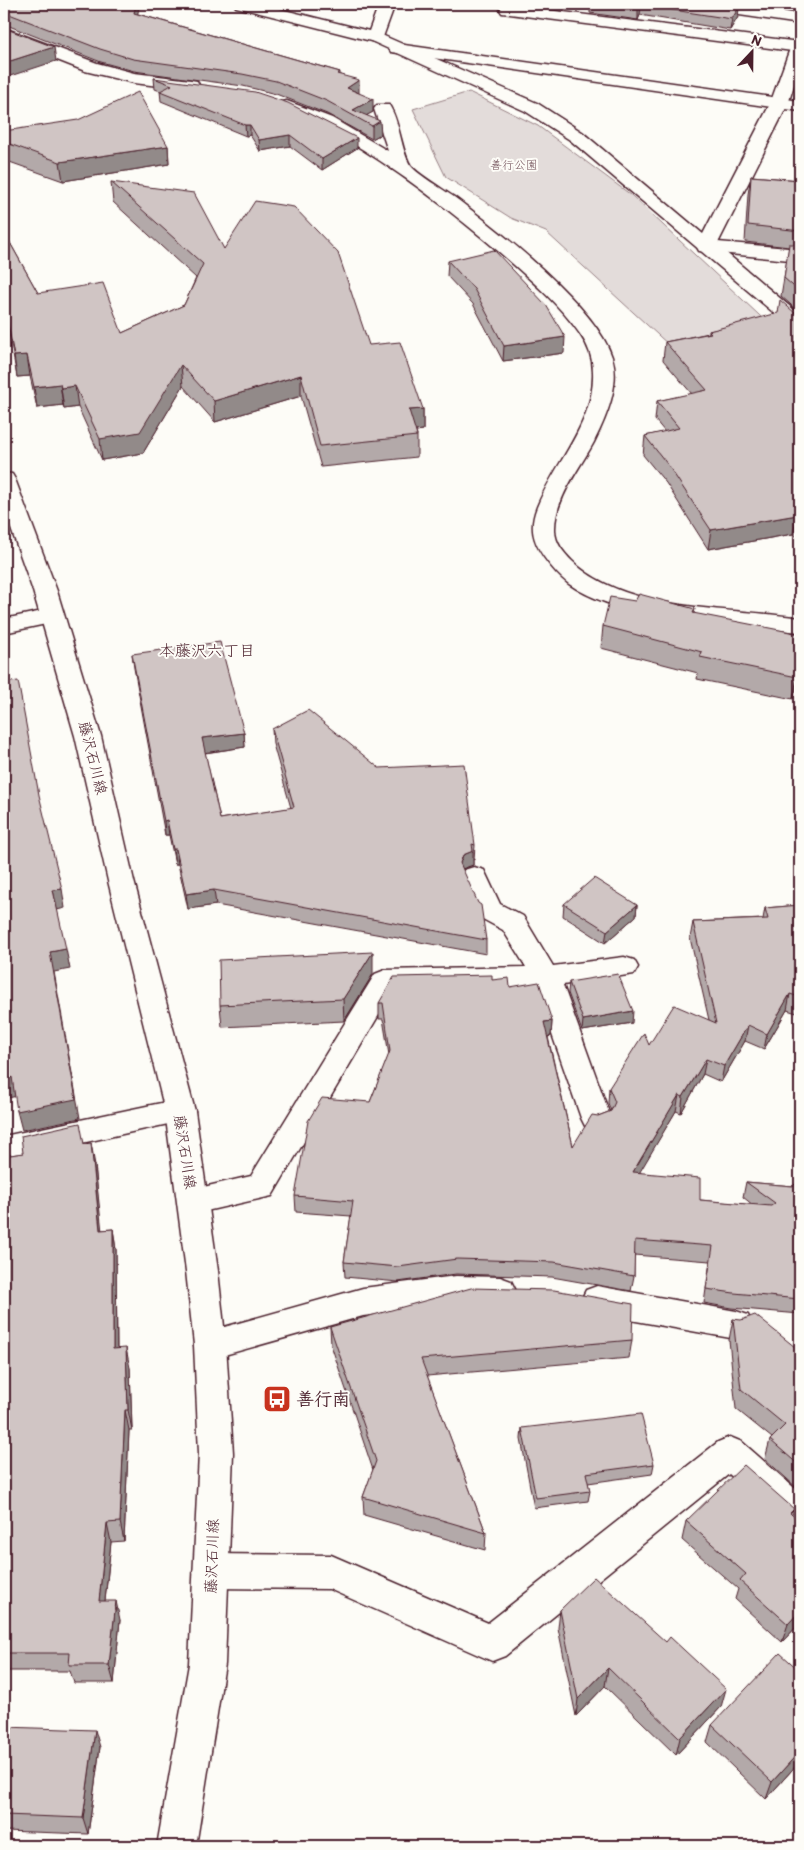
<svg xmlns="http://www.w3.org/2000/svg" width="804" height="1850" font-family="Itim,'Klee One',sans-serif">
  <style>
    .green { fill: #e3dcda; stroke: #967e82 }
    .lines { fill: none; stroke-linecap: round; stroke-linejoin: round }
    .minor-casing { stroke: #4a1f2b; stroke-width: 3 }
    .tertiary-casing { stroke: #4a1f2b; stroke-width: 3 }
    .minor { fill: #fdfcf7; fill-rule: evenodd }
    .tertiary { fill: #fdfcf7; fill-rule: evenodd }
    .wall { fill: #b3a9a9; stroke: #4a1f2b }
    .shaded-wall { fill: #928a89; stroke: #4a1f2b }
    .building { fill: #d0c5c4; stroke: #4a1f2b }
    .labels { text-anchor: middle; stroke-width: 4; stroke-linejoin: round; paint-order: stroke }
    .far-park-label { font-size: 12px; fill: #704e57; stroke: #fdfcf7 }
    .street-label { font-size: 15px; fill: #4a1f2b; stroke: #fdfcf7 }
    .neighbourhood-label { font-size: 16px; fill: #4a1f2b; stroke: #fdfcf7 }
    .near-poi-label { font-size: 18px; font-weight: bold; fill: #4a1f2b; stroke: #fdfcf7; text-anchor: start }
  </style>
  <rect width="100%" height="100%" fill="#fdfcf7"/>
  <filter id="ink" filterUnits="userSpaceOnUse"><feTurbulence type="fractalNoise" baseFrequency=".02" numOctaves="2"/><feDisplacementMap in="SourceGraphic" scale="10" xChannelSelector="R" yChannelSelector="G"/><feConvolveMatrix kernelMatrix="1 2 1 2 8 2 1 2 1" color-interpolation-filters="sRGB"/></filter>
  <g filter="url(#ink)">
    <path class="green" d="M469,92L538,126L631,195L775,330L671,347L546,232L511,218L446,177L413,109Z"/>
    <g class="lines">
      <defs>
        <g id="minor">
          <path d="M234,4H260L369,31L379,4H395L383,37L375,42L236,7Z"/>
          <path d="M690,4H729L800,14V24L698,9Z"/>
          <path d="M508,5L799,42L800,52L502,13L500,10L502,7Z"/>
          <path d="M4,28L97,63L134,73L191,80L197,81L199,85L197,89L191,90L134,83L85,71L4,39Z"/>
          <path d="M397,44L800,101V111L391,52L389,49L391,46Z"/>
          <path d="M287,101L332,118L388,151L374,109L377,105H389C400,121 401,152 411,166C417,174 444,190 454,197C497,229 596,306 612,357C621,384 606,418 594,442C580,468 554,500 555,530C555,543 564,553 572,561C625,613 730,607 800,618V632C734,624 624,623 569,584C560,577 551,567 544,557C533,541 529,527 537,507C555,462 595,423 593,372C593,358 588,345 580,334C560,305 531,280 505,257C454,213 400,171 342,137C323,126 302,116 281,110L278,106L281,102Z"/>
          <path d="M706,241L800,249V261L699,251L697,247L699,243Z"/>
          <path d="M52,609L60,611L64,616L60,621L4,633V619Z"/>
          <path d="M474,867L484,870L500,904L523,916L553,966L624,957L634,960L638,967L634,974L563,985L611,1118L607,1126L596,1130L585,1126L581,1118L536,988L393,991L272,1196L193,1214L182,1210L178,1201L182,1192L251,1176L375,974L385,970L526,967L503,930L479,917L461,877L464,870Z"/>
          <path d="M180,1099L191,1103L195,1111L191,1119L4,1160V1136Z"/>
          <path d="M456,1276L500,1277L511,1281L516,1291L511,1301L500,1305L456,1304L363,1316L210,1359L198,1355L194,1345L198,1335L210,1331L363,1288Z"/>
          <path d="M597,1286L736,1311L748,1315L752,1325L748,1335L736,1339L597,1314L586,1310L581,1300L586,1290Z"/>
          <path d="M730,1437L742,1442L800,1493V1531L788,1526L729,1474L505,1656L492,1661L329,1589L211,1588L198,1583L193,1571L198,1559L211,1554L331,1555L488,1623L718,1442Z"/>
        </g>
        <g id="tertiary">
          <path d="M375,32L537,103L582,132L703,234L770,104L792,43L794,40L800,38V66L788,104L717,245L800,315V331L793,329L570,140L525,111L369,40L367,37Z"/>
          <path d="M4,473L12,474L15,479L57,591L101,736L134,881L195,1111L218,1271L226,1345L233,1453L225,1664L196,1846H157L189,1664L199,1453L194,1345L186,1271L165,1111L108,881L75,736L33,591L4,509Z"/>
        </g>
      </defs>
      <use href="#minor" class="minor-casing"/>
      <use href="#tertiary" class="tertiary-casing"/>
      <use href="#minor" class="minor"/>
      <use href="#tertiary" class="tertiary"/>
    </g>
    <g class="wall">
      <path d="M4,4L138,14L340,72V75L359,93L373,112L367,115L381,134L372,139L327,114L276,94L243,86L134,71L101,62L4,24Z"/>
      <path d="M262,4H292L291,8Z"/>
      <path d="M590,4H719L739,7L738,17L730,30L640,15L638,20L590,13Z"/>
      <path d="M154,78L357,148L322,170L290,146L260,151L250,135L246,136L161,101L160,91L155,89Z"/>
      <path d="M4,131L168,146L169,164L63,181L4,160Z"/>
      <path d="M751,176L800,180V313L781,296L789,247L745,242L748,194Z"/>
      <path d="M111,182L224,249L369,345L423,409V430L416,431L417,436V457L321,467L301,396L215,422L183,386L143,453L102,460L78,407L64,409L63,405L37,408L30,376L17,377L4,305V232L38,293L122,333L184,305L196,278L113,202Z"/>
      <path d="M448,261L564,353L503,361L473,304L447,276Z"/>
      <path d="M795,313L800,314V539L793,534L708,549L666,483L643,455L645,436L665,432L655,420L657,401L692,394L663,360L665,342L709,333V331Z"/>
      <path d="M635,601L695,609L694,613L800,674L793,699L697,679L698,673L601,648L603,626Z"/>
      <path d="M132,654L244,733L245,747L205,753L220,819L291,808L273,744L272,729L379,768L475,845L474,860L473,859V865L462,869L486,940V954L216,905L188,909L178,864H175L169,835H165L134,668Z"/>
      <path d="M564,904L637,905L636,916L605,943L563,916Z"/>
      <path d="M800,905V1014L787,1010L764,1049L745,1041L721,1082L703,1074L681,1113L676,1111L639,1172L700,1200L753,1205L743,1197L746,1182L793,1186L800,1179V1314L731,1308L704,1303L710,1261L634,1255V1276L631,1291L552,1277L456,1274L398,1282L345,1277L344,1262L351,1216L296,1212L295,1196L370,1102L389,1055L383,1019H379V1003L492,980L510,987L552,1021L551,1036L548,1037L573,1146L598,1116L611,1111L608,1103L609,1088L649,1045L709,1020L690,938L693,922L763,919L765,908Z"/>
      <path d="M373,974L344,1021L222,1027L220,1005Z"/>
      <path d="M569,982L632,1023L582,1031L568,993Z"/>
      <path d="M84,1144L95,1165L101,1230L113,1229L116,1250L117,1349L130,1368L132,1430H129L124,1541L111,1542L105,1601L120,1620L114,1683H74L70,1671H4V1156Z"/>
      <path d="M733,1319L800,1351V1484L797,1488L765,1459L770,1440L772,1438L736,1409L729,1340Z"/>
      <path d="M330,1327L632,1340L629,1358L427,1376L486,1533L485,1550L364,1515L363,1497L373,1470L331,1345Z"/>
      <path d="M522,1428L654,1464L652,1474L588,1483L590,1491L588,1501L534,1508L521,1439Z"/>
      <path d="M794,1509L792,1515L800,1522V1623L782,1642L735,1599L738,1589L682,1540L686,1521Z"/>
      <path d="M560,1610L721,1707L676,1755L605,1686L576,1716L558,1628Z"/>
      <path d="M712,1725L800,1761L766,1799L707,1742Z"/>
      <path d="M4,1727L100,1747L88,1834L4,1831Z"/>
    </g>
    <g class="shaded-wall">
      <path d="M136,4H140L135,25L134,13Z"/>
      <path d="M641,5L640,15L638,20V9Z"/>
      <path d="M739,7L738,17L730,30L732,19Z"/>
      <path d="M54,47L56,61L4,78V63Z"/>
      <path d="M359,80V93L347,88Z"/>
      <path d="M373,99V112L360,119L353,110Z"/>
      <path d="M380,121L381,134L372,139V126Z"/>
      <path d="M245,125H250V135L246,136Z"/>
      <path d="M290,135V146L260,151L259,140Z"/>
      <path d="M357,138V148L322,170V159Z"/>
      <path d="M168,146L169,164L63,181L60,162Z"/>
      <path d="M565,337L564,353L503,361L504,346Z"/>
      <path d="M27,355L30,376L17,377L14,356Z"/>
      <path d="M181,365L183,386L143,453L102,460L100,439Z"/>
      <path d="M301,375V396L215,422L214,401Z"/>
      <path d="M60,384L63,405L37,408L34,387Z"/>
      <path d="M75,386L78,407L64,409L61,388Z"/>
      <path d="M423,409V430L409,432V410Z"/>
      <path d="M797,515L793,534L708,549L711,530Z"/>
      <path d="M800,666V674L793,699L797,677Z"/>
      <path d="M244,733L245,747L203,753L202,738Z"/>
      <path d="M167,820L169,835H165L164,821Z"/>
      <path d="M173,849H176L178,864H175Z"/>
      <path d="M473,851V865L462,869L460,863L463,855Z"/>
      <path d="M62,889L65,908L57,910L53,890Z"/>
      <path d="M214,890L216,905L188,909L186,894Z"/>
      <path d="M637,905L636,916L605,943L607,931Z"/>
      <path d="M66,949L70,969L54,972L80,1118L22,1130L17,1111L50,952Z"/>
      <path d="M373,952V974L344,1021L343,999Z"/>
      <path d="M790,994L787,1010L764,1049L767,1034Z"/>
      <path d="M633,1011L632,1023L582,1031L583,1020Z"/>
      <path d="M552,1021L551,1036L543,1038L544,1022Z"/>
      <path d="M748,1025L745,1041L721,1082L724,1066Z"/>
      <path d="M706,1059L703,1074L681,1113L683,1097Z"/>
      <path d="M12,1077L17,1096L4,1099V1079Z"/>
      <path d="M679,1095L676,1111L631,1187L633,1172Z"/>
      <path d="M91,1143L95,1165L104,1251L100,1230Z"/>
      <path d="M113,1229L116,1250L117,1369L113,1349Z"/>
      <path d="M126,1348L130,1368L132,1430L128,1410Z"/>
      <path d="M125,1410L129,1430L124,1541L120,1522Z"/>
      <path d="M800,1476V1484L797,1488Z"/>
      <path d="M107,1523L111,1542L103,1620L99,1601Z"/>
      <path d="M116,1601L120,1620L114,1683L109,1665Z"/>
      <path d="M800,1611V1623L782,1642L788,1624Z"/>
      <path d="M608,1668L605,1686L576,1716L578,1699Z"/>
      <path d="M726,1689L721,1707L676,1755L680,1738Z"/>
      <path d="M95,1730L100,1747L88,1834L83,1818Z"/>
      <path d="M800,1751V1761L766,1799L772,1782Z"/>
    </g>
    <g class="building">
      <path d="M4,4H136L134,13L340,72L337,74L359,80L347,88L373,99L353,110L380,121L372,126L327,101L276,81L242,74L133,59L100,49L4,12Z"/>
      <path d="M593,4H719L739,7L732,19L641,5L638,9Z"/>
      <path d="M4,28L54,47L4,63Z"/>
      <path d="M154,78L255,92L288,103L357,138L322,159L290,135L259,140L250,125H245L160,91L172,85Z"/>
      <path d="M138,92L168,146L60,162L4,142V131L78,120Z"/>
      <path d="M751,176L800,180V231L748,225Z"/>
      <path d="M111,182L194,193L224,249L255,201L294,207L338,253L369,345L400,342L423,409L409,410L417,436L320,446L301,375L214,401L181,365L140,432L100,439L75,386L61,388L60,384L34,387L27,355L14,356L4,302V232L38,293L103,283L122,333L184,305L203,264Z"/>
      <path d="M789,244H800V292L784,278Z"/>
      <path d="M494,250L546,305L565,337L504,346L474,289L448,261Z"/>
      <path d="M780,300L795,313L800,314V518L797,515L711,530L668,465L645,436L679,428L657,401L707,390L665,342L711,333L709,331L778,313Z"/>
      <path d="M639,594L695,609L693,613L800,634V666L797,677L700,657L702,652L603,626L610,597L635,601Z"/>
      <path d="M220,642L244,733L202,738L220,819L294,807L272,729L308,710L379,768L464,764L475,845L472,844L473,851L463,855L460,863L478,903L481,905L486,940L214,890L186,894L176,849H173L167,820L164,821L132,654Z"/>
      <path d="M18,681L39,795L62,889L53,890L66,949L50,952L76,1099L17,1111L12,1077L4,1079V683Z"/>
      <path d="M594,878L637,905L607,931L564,904Z"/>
      <path d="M800,905V997L790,994L767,1034L748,1025L724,1066L706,1059L683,1097L679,1095L633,1172L700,1178V1200L771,1206L775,1203L746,1182L793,1186L800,1179V1299L734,1293L706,1289L713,1246L635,1240L634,1276L554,1262L457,1259L398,1267L344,1262L353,1201L295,1196L308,1121L322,1098L370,1102L390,1051L383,1003H379L394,977L492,975V980L509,978L510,987L539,982L552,1021L544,1022L573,1146L592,1115L598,1116L611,1111L615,1102L609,1088L644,1033L649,1045L674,1005L716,1023L693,922L768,919L765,908Z"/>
      <path d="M373,952L343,999L220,1005L219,960Z"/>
      <path d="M618,974L633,1011L583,1020L569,982Z"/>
      <path d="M80,1123L84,1144L91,1143L100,1230L113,1229V1349L126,1348L128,1410H125L120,1522L107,1523L99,1601H116L109,1665H69L70,1653H4V1156L23,1153L21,1136Z"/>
      <path d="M471,1288L554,1290L633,1304L632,1340L421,1359L486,1533L363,1497L376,1461L330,1327Z"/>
      <path d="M755,1315L800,1351V1466L770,1440L785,1425L741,1389L733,1319L741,1320Z"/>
      <path d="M641,1414L654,1464L586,1473L590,1491L536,1498L522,1428Z"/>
      <path d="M744,1465L794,1509L790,1513L800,1522V1611L788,1624L740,1581L746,1574L686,1521Z"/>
      <path d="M594,1577L666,1642L670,1637L726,1689L680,1738L608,1668L578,1699L560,1610Z"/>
      <path d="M780,1653L800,1671V1751L772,1782L712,1725Z"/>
      <path d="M4,1727L95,1730L83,1818L4,1815Z"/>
    </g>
  </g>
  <defs>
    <symbol id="bus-square" viewBox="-11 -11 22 22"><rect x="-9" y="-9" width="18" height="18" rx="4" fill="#c8321e" stroke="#fdfcf7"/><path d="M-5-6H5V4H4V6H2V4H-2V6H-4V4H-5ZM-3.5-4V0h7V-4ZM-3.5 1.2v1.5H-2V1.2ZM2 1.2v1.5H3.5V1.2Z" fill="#fff"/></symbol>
  </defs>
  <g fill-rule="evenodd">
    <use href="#bus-square" x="261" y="1383" width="32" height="32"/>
  </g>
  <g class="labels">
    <g class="far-park-label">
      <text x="514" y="169">善行公園</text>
    </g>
    <g class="street-label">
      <text transform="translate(93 758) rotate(76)" y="5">藤沢石川線</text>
      <text transform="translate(185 1152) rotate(81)" y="5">藤沢石川線</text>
      <text transform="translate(212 1556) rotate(-88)" y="5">藤沢石川線</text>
    </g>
    <g class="neighbourhood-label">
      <text x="207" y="656">本藤沢六丁目</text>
    </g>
    <g class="near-poi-label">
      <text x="296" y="1405">善行南</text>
    </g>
  </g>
  <rect width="804" height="1850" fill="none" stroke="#fdfcf7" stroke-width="20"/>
  <rect x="10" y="10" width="784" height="1830" fill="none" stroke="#4a1f2b" stroke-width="2" filter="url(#ink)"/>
  <g transform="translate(752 52) rotate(22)" stroke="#fdfcf7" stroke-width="4" paint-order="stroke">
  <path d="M0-4L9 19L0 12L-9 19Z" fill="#4a1f2b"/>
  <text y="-8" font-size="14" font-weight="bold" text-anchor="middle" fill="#4a1f2b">N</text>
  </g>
</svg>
